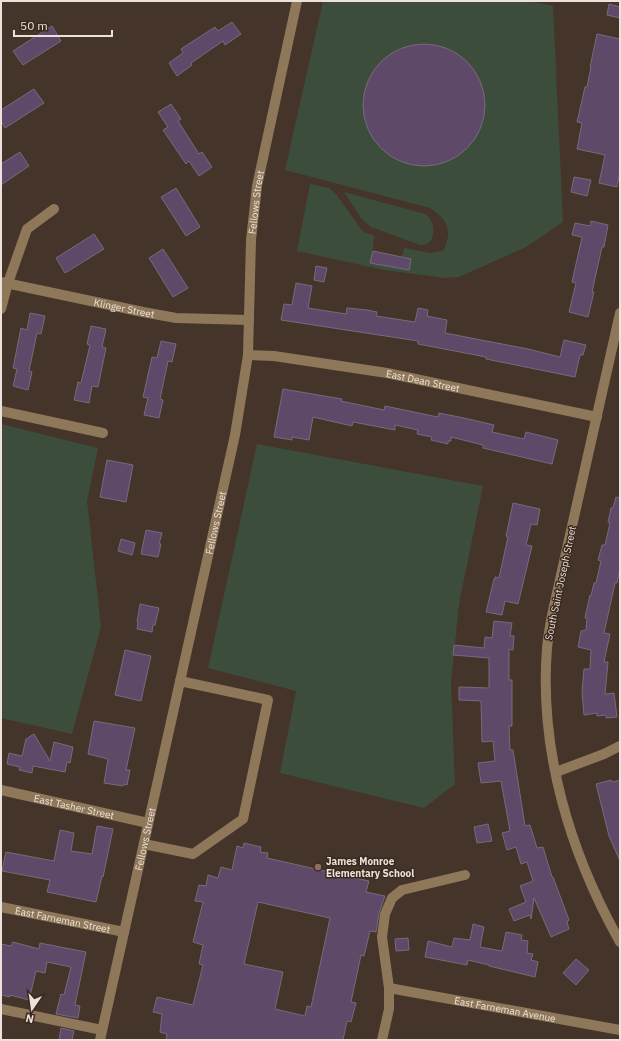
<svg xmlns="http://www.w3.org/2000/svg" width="621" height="1041" font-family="'IBM Plex Sans',sans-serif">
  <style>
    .green { fill: #3c4e3b }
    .building { fill: #5f4968; stroke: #776a7c; fill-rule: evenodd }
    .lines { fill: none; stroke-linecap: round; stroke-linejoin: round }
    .minor { stroke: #8f7859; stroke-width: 10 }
    .education-dot { fill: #8d6e63; stroke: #3a2a1f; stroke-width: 1.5 }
    .labels { text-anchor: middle; stroke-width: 3; stroke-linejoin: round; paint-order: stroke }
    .street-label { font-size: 10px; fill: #ede2db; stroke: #3a2a1f }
    .poi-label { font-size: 10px; font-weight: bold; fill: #ede2db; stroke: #3a2a1f; text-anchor: start }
  </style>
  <rect width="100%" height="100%" fill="#443429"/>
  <g class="green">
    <path d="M323,1H528L553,6L563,222L526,247L459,277L446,278L384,270L297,251L310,184L329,188L336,194L363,232L373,235L374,237L371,263L408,270L411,260L402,257L404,248L430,253L443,251C453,231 448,220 430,208L285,170Z"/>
    <path d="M344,192L425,214C437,221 437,246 420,245L371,227L361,218Z"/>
    <path d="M1,424L98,448L87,501L101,627L72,734L1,718Z"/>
    <path d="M257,444L483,486L459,604L451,682L455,784L424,808L280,773L296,691L208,668Z"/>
  </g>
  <g class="building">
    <path d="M609,4L620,7V18L607,15Z"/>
    <path d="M232,22L241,34L225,45L223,41L191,63L192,65L177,76L169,63L183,53L181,49L215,27L218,31Z"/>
    <path d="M52,26L61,41L23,65L13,51Z"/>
    <path d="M597,34L620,39V171L617,187L599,183L605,155L577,149L582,123L577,122L585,87H587L591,67H590Z"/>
    <circle cx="424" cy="105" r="61"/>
    <path d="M34,89L44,103L5,128L1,121V110Z"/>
    <path d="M171,104L181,119L178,121L199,154L202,152L212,167L199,176L189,161L186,164L163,130L168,127L158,112Z"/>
    <path d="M20,152L29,166L1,185V164Z"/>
    <path d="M574,177L591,180L587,196L571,192Z"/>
    <path d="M176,188L200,227L186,236L161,197Z"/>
    <path d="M591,221L608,225L604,247H602L592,292H594L588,317L569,312L576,283L572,282L582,237L572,235L575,223L590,226Z"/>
    <path d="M94,234L104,249L65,273L56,258Z"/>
    <path d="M163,249L188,288L173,297L149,258Z"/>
    <path d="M373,251L411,259L409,270L370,263Z"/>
    <path d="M316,266L327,268L324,282L314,280Z"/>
    <path d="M296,283L312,286L308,308L346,314L347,308L367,310L377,312L376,316L415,322L418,308L428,310L427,316L447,320L445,333L528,349L560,357L564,340L586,345L583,355H580L575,377L486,359V357L418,344V341L281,320L284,304L292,305Z"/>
    <path d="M30,313L45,316L41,334L37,333L29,371L32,372L28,390L13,386L17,369L13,368L21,328L27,330Z"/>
    <path d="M91,326L106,329L102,347L106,348L98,387L92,386L89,403L74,400L78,382L81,383L90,345L87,344Z"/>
    <path d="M161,341L176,344L172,362L168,361L160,399L163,400L159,418L144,415L148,398L143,397L152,357L157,358Z"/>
    <path d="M283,389L342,399L341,401L384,410L385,406L438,417L439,413L464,418L494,425L492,432L524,439L526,432L558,440L552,464L483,448V445L451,437V441H448V444L431,440L432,437L417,434L418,430L395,425V430L353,422L352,426L313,417L309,440L292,437V440L274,437Z"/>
    <path d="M107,460L133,465L126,502L100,497Z"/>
    <path d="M616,497L620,498V569L617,583H615L604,633L610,634L604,662H608L605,694L614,693L617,717L606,718V715L597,716V713L584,715L582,692L584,669H590L591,650L578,647L581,631L586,630L587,618H585L586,613L590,595L591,596L594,583H596L601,561L598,560L602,545H605L610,523L608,522L610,513L611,508H613Z"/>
    <path d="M513,503L540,509L537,525L531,524L526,545L532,546L518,604L505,601L502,615L486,612L494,579H495V577L499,578L508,537L506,536Z"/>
    <path d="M146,530L162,533L159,544H161L158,557L141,554Z"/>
    <path d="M121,539L135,543L132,555L118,551Z"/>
    <path d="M140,604L159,608L155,625H153L152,632L137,629L138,622H137Z"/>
    <path d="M494,621L512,623L510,636H514L513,650L509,649V680H512V726H509L510,750H513L525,826L530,825L537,848L543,847L552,877H553L569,920L567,922L569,929L551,937L534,898L531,919L530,915L514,921L509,909L526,902L520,886L533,881L527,862L521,864L516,847L507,850L502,833L510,831L501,781L481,783L478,763L495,761L493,741L482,742L481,701L459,700V687L489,688V658L453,655L454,645L484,648L485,637L492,638Z"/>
    <path d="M125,650L151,656L141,701L115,695Z"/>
    <path d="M94,721L135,728L126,770H130L127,785L124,784L123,786L104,783L108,759L88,754Z"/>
    <path d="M34,734L50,761L54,742L73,747L70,763L67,762L65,772L33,766L32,773L19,770L20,767L7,764L9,753L22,756L26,739Z"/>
    <path d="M611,780L612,782L620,780V861L609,836L596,784Z"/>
    <path d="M488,824L492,841L477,843L474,827Z"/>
    <path d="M97,826L113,829L103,877L102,876L96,902L47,892L50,880L2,871L6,852L54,861L60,830L74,833L71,851L92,854Z"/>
    <path d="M244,843L261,847L260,852L268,853L267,858L369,881L366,892L385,896L379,913L376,932L370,931L364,956L361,955L351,1002L356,1003L351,1022L347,1021L343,1040H166L167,1034L160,1032L162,1014L153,1012L157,997L193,1005L203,965L199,964L203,945L193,942L203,902L195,901L199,885L206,886L208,875L218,878L221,867L232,870L237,846L243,848ZM258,902L330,918L311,1007L307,1006L305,1016L275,1009L283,972L244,964Z"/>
    <path d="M473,924L484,927L480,947L502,951L506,932L522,935L521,940L528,941L527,953L533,954L531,960L538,962L535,977L489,966V965L468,960L467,965L425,957L428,941L452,947L454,938L470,940Z"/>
    <path d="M408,938L409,950L396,951L395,939Z"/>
    <path d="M13,942L39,949L40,943L86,952L75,1005L80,1006L78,1018L56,1014L61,994L64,995L71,967L47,962L45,973L36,971L29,1000L10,995V997L1,995V944L11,946Z"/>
    <path d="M576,959L589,970L576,985L563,973Z"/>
    <path d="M61,1028L74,1031L72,1040H59Z"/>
  </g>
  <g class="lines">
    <g class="minor">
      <path id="s1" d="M1,282L143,312L176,318L249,320"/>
      <path d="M1,309L8,283L27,229L54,209"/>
      <path d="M620,313L552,615C550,626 548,637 547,648C539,751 570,853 620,942"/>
      <path id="s2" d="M248,355L274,356L387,373L597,417"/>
      <path d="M1,411L103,433"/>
      <path d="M556,772L604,754L620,746"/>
      <path id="s3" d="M1,790L148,823"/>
      <path d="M144,844L193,854L243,819L268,700L180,681"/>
      <path id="s4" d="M1,907L124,932"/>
      <path id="s5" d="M389,988L620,1030"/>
      <path d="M1,1009L102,1030"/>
      <path id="s6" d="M100,1040L235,435L248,355L251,240L257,186L297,1"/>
      <path d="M382,1040L389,1009V988L382,937L385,914L392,898L402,890L465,875"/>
    </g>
  </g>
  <circle class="education-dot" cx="318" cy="867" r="4"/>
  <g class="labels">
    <g class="street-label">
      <text dy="4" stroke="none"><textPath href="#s6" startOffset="854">Fellows Street</textPath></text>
      <text dy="4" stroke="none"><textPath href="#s1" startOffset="126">Klinger Street</textPath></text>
      <text dy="4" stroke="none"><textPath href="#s2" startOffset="177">East Dean Street</textPath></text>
      <text dy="4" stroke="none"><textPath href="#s6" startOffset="530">Fellows Street</textPath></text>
      <text transform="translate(560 583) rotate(-78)" y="4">South Saint Joseph Street</text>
      <text dy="4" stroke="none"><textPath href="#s3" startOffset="75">East Tasher Street</textPath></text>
      <text dy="4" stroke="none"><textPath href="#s6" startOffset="206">Fellows Street</textPath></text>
      <text dy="4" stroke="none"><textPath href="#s4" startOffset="63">East Farneman Street</textPath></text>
      <text dy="4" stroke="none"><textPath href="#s5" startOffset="118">East Farneman Avenue</textPath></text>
    </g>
    <g class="poi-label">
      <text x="326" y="865">James Monroe<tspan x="326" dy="12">Elementary School</tspan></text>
    </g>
  </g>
  <rect width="621" height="1041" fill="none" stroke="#ede2db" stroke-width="4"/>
  <g transform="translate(32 1009) rotate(193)" stroke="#3a2a1f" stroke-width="3" paint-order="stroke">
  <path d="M0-3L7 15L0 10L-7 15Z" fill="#ede2db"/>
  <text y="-6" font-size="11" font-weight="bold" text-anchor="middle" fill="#ede2db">N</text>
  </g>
  <path d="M14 30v6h98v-6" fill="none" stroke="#ede2db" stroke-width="2"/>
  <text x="20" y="30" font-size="12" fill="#ede2db" stroke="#3a2a1f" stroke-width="3" paint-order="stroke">50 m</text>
</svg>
